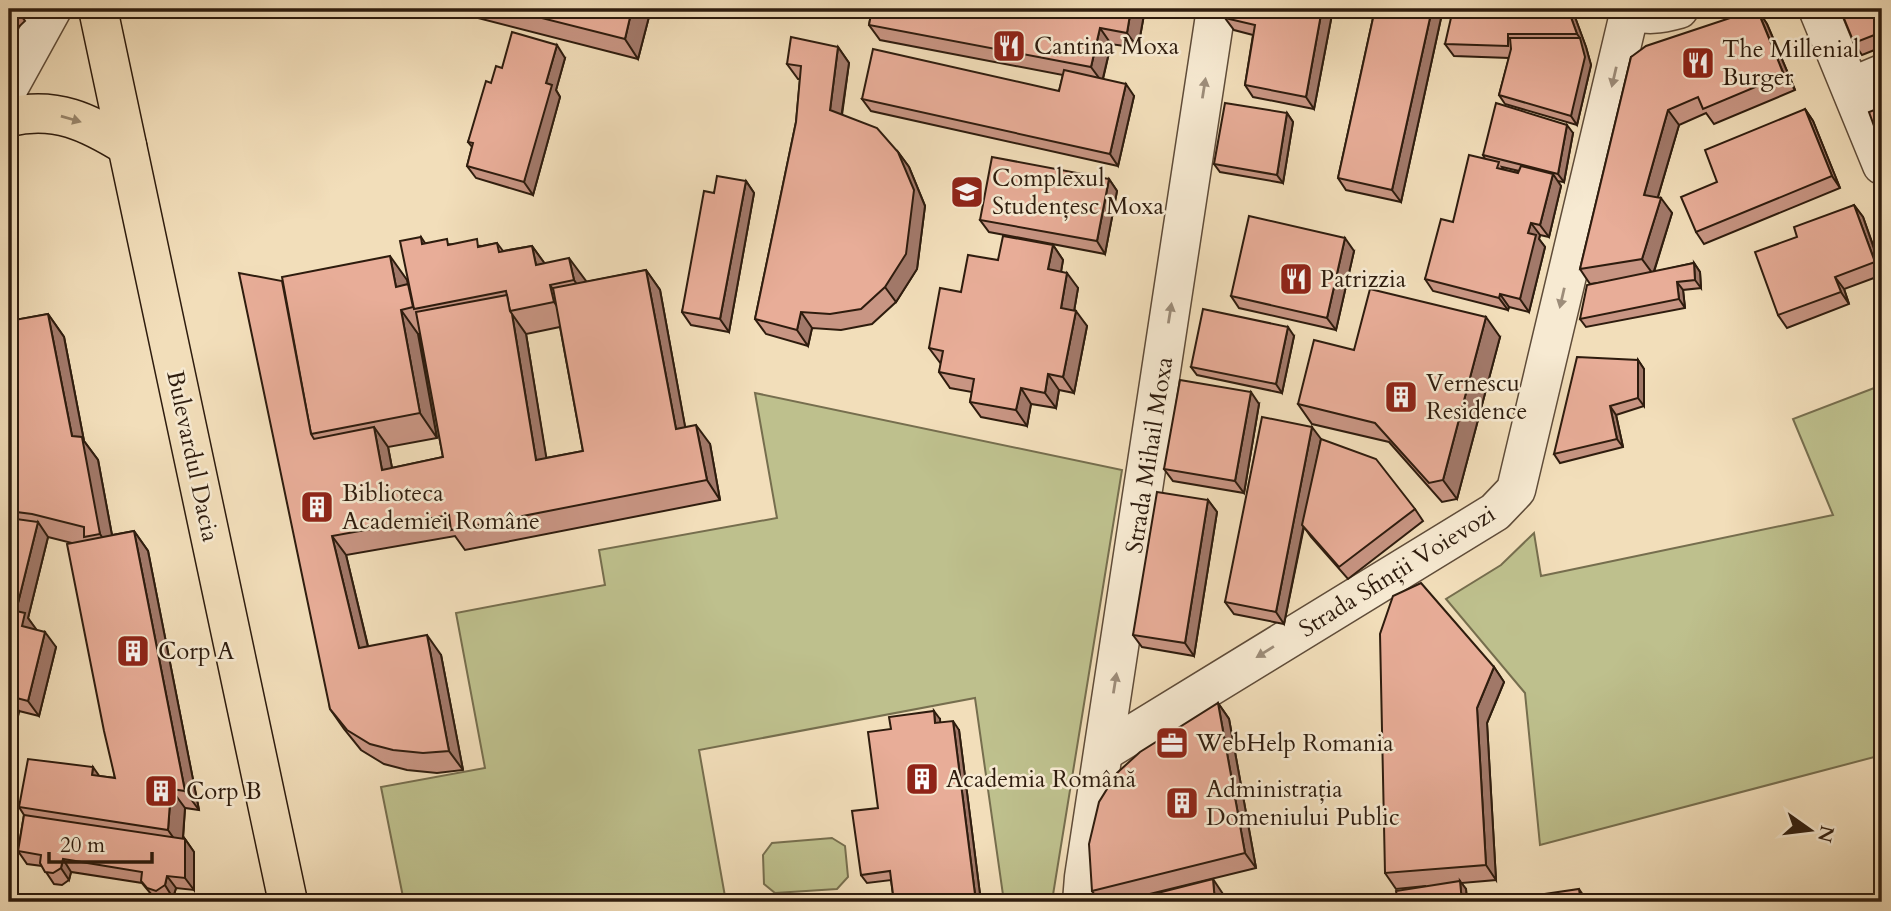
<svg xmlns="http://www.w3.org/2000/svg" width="1891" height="911" font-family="Cardo,serif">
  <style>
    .green { fill: #bec08d; stroke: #766e4e; stroke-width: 2 }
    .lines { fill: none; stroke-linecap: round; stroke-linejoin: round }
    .minor-casing { stroke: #5f4c39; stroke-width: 41 }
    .tertiary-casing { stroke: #5f4c39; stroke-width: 41 }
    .primary-casing { stroke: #2e1c0e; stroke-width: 41 }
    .minor { stroke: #f7ead2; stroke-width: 38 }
    .tertiary { stroke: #f7ead2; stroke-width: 38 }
    .primary { stroke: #f2deba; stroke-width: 38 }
    .wall { fill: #c89583; stroke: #2e1c0e; stroke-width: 2; fill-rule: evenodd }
    .shaded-wall { fill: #a2796a; stroke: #2e1c0e; stroke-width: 2 }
    .building { fill: #e8ad98; stroke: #2e1c0e; stroke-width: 2 }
    .oneway { fill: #9d8d7a }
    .oneway2 { fill: #9a876d }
    .labels { text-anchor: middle; stroke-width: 5; stroke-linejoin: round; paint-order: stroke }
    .poi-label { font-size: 24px; fill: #2e1c0e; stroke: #f7ead2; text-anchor: start }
    .street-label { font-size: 24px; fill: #2e1c0e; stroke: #f7ead2 }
  </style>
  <rect width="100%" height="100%" fill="#f2deba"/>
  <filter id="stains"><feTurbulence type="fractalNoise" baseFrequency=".00286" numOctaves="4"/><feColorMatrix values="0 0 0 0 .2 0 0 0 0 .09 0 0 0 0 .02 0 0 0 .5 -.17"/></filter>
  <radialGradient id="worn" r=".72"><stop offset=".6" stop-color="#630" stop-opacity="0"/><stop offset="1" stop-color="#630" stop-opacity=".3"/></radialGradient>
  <g class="green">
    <path d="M1882,385V755L1540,845L1525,693L1446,599L1501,565L1534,533L1541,576L1833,515L1793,419Z"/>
    <path d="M755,393L1122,470L1052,901L1004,902L975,698L699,750L726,902H404L381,787L485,768L456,613L605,585L599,550L777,518Z"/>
    <path d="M832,838L845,846L848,877L837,889L775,893L764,884L763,855L772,843Z"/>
  </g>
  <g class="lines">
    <defs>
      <g id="minor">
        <path d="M1627,9C1645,17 1661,14 1679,9"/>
        <path d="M1851,87L1882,74"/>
        <path d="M1105,751L1495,512L1516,490L1630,10"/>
        <path d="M1082,902L1084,877L1216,9"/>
      </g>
      <g id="tertiary">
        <path d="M1818,9L1882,165"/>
        <path d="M9,87L52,9"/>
      </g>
      <g id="primary">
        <path d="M98,9L288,902"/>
        <path d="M9,117C56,106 88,122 127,146"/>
      </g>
    </defs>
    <use href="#minor" class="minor-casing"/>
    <use href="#tertiary" class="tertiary-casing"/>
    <use href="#primary" class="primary-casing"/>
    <use href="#minor" class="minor"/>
    <use href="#tertiary" class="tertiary"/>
    <use href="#primary" class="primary"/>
  </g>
  <g class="wall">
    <path d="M9,9H16L25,21L9,36Z"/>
    <path d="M443,9H651L638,59Z"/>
    <path d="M872,9H1145L1138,48L1111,44L1103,79L1134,96L1118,166L871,111L862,99L1059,91L1063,75L880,40L869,25Z"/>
    <path d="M1227,9H1333L1314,109L1253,97L1245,85L1253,35L1234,30L1225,18Z"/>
    <path d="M1375,9H1443L1401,202L1346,190L1338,178Z"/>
    <path d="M1572,9L1586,47L1591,65L1577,125L1505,104L1499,95L1509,58L1454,56L1445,44Z"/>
    <path d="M1757,9L1767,24L1795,90L1714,124L1706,113L1679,125L1658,197L1672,213L1654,272L1694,263L1700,272L1701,288L1683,290L1685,308L1586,327L1580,319L1605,282L1590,284L1580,269L1631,57Z"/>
    <path d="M1882,9V47L1862,55L1854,43Z"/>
    <path d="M838,47L849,63L842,115L898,152L909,167L925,206L917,269L896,302L872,324L841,330L812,328L808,346L766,334L755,319L796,122L800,79H798L787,64Z"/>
    <path d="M565,58L556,90L560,97L533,195L476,178L467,166L472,147L468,142L491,83L502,68Z"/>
    <path d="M1805,109L1813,121L1840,188L1704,244L1696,232L1717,182Z"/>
    <path d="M1287,113L1293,122L1283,183L1220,172L1214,164Z"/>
    <path d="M1573,133L1564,182L1557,181L1561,186L1549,237L1540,235L1539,239L1545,247L1529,312L1509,307L1508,310L1433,291L1425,279L1485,159L1483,155ZM1502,167L1519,171L1518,173L1504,170Z"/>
    <path d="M1109,179L1117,191L1105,254L989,232L980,220Z"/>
    <path d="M746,181L754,193L729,332L691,325L682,312L714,193Z"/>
    <path d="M1854,205L1863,217L1882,270V275L1844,289L1849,304L1787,328L1778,315L1797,237Z"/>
    <path d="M421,237L425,243L482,246L497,243L503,251L532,246L544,263L586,282L646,270L660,290L685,427L710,444L720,500L465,550L455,536L346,555L368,646L441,655L463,770L437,773L407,770L384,764L361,750L344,729L330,709L282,281L407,280L408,285ZM560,327L583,451L546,458L526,334ZM418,334H420L443,457L392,468L388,447L437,438Z"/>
    <path d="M1053,245L1063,260L1061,271L1078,288L1074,311L1087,326L1074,393L1059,390L1056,408L1031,404L1027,426L981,417L970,402L972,392L950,388L939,372L941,364L929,348L961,292L998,260Z"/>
    <path d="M1354,251L1336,330L1239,308L1231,296Z"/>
    <path d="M48,314L64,337L84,441L98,460L112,535L134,531L148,551L199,810L185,808L183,839H185L194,852V890L176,888L173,898L166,902L156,900L142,883L71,872L69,880L62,885L54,884L42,866L27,864L18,851L24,815L19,807L99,776L115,778L72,543L48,537L28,618L36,630L56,647L39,716L19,711L17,721L9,719V511L17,465L16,459H9V321Z"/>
    <path d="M1294,336L1282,393L1197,375L1191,367Z"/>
    <path d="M1500,337L1457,499L1442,502L1389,442L1312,424L1298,404Z"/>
    <path d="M1638,360L1644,369V406L1616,415L1623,447L1560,463L1554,454Z"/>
    <path d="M1259,404L1244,493L1173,481L1164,469Z"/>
    <path d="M1321,439L1315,469L1415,509L1423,521L1348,579L1311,537L1304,527L1284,624L1234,614L1225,602Z"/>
    <path d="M1208,500L1217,512L1194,656L1142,647L1133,635Z"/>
    <path d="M1494,667L1504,682L1487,723L1496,880L1461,883L1466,889L1467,902H1398L1426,886L1396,889L1385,873Z"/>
    <path d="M1218,703L1229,719L1256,868L1117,902H1100L1092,891Z"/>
    <path d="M940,719V723L959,730L981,902H894L891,880L867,883L861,875L878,808L891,729Z"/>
  </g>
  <g class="shaded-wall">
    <path d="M632,9H651L638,59L625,39Z"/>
    <path d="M1131,9H1145L1138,48L1127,33Z"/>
    <path d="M1322,9H1333L1314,109L1306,97Z"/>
    <path d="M1432,9H1443L1401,202L1392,190Z"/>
    <path d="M1568,9H1572L1586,47L1591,65L1577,125L1571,116L1580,38L1577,34Z"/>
    <path d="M1757,9L1767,24L1795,90L1784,75Z"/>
    <path d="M1100,28L1111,44L1102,82L1091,67Z"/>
    <path d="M557,45L565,58L556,90L560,97L533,195L524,182L546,83Z"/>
    <path d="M838,47L849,63L840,125L830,110Z"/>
    <path d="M1126,84L1134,96L1118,166L1110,154Z"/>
    <path d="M1805,109L1813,121L1840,188L1832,176Z"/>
    <path d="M1668,110L1679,125L1654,210L1644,195Z"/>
    <path d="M1287,113L1293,122L1283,183L1277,175Z"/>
    <path d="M1567,125L1573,133L1564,182L1558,174Z"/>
    <path d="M898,152L909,167L925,206L917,269L896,302L885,287Z"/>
    <path d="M1553,174L1561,186L1549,237L1540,225Z"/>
    <path d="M1109,179L1117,191L1105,254L1097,241Z"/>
    <path d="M746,181L754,193L729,332L720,319Z"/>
    <path d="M1661,198L1672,213L1653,274L1642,259Z"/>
    <path d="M1854,205L1863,217L1882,272L1875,262Z"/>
    <path d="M1531,223L1540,235L1539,239L1545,247L1529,312L1520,299L1528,233Z"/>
    <path d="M1345,238L1354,251L1336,330L1327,318Z"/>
    <path d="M1053,245L1063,260L1059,284L1048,269Z"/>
    <path d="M532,246L548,268L550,285L567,308L570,325L554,302L536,265Z"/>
    <path d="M390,256L407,280L413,307L396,287Z"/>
    <path d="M569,258L586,281L590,303L574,280Z"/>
    <path d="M1694,263L1700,272L1701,288L1695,280Z"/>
    <path d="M646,270L660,290L689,448L676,429Z"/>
    <path d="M1067,273L1078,288L1072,323L1061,308Z"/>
    <path d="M1835,277L1844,289L1849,304L1841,292Z"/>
    <path d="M1677,282L1683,290L1685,308L1679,299Z"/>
    <path d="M1500,294L1509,307L1508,310L1499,298Z"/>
    <path d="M401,310L418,334L437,438L420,413Z"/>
    <path d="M1076,311L1087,326L1074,393L1063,377Z"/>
    <path d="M801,312L812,328L808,346L797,330Z"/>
    <path d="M48,314L64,337L84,441L98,460L116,557L100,534L72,436Z"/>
    <path d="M512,314L526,334L550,480L536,460Z"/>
    <path d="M1486,317L1500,337L1457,499L1443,480Z"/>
    <path d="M1288,327L1294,336L1282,393L1276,384Z"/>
    <path d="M1638,360L1644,369V406L1638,398Z"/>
    <path d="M1048,374L1059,390L1056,408L1045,393Z"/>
    <path d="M1021,388L1031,404L1027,426L1016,410Z"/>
    <path d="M1251,392L1259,404L1244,493L1235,481Z"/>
    <path d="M1610,406L1616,415L1623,447L1617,439Z"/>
    <path d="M696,425L710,444L720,500L707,480Z"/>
    <path d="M374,427L388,447L396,489L382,470Z"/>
    <path d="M1312,427L1321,439L1284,624L1276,612Z"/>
    <path d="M1208,500L1217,512L1194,656L1185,643Z"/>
    <path d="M38,522L48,537L28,618L36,629L33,642L22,626L16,611Z"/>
    <path d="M134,531L148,551L199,810L185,791Z"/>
    <path d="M332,536L346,555L373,668L359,648Z"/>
    <path d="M45,632L56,647L39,716L28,701Z"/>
    <path d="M427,635L441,655L463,770L449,751Z"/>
    <path d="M1494,667L1504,682L1487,723L1496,880L1486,865L1477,708Z"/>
    <path d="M9,696L19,711L17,721L9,710Z"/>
    <path d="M1218,703L1229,719L1256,868L1245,853Z"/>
    <path d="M934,711L940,719L941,732L935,723Z"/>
    <path d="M953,721L959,730L981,902H976Z"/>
    <path d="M93,767L107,787L92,775Z"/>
    <path d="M171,789L185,808L182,850L168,830Z"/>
    <path d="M185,839L194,852V890L185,878Z"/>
    <path d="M63,859L71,872L69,880L61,868Z"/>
    <path d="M167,876L176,888L173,898L165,885Z"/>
    <path d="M1213,879L1223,894L1224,902H1215Z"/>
    <path d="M1460,881L1466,889L1467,902H1462Z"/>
    <path d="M1579,889L1585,898L1586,902H1581Z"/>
  </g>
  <g class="building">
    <path d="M506,9H632L625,39Z"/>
    <path d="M872,9H1131L1127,33L1100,28L1091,67L869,25Z"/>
    <path d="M1227,9H1322L1306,97L1245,85L1255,25L1225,18Z"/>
    <path d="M1375,9H1432L1392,190L1338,178Z"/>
    <path d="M1453,9H1568L1577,34H1508V46L1445,44Z"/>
    <path d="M1757,9L1784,75L1703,109L1698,97L1668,110L1644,195L1661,198L1642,259L1580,269L1631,57L1646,46Z"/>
    <path d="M1840,9H1882V32L1854,43Z"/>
    <path d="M512,32L557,45L546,83L552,85L524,182L467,166L473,143L468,142L486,81L491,83L496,66L502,68Z"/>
    <path d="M791,37L838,47L830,110L877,128L898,152L914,190L906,254L885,287L861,309L830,314L801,312L797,330L755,319L796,122L801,66L787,64Z"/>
    <path d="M1510,38H1580L1585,57L1571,116L1499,95L1511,49Z"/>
    <path d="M873,49L1059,91L1064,70L1126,84L1110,154L862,99Z"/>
    <path d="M1225,103L1287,113L1277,175L1214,164Z"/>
    <path d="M1496,103L1567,125L1558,174L1483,155Z"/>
    <path d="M1882,107V148L1869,112Z"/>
    <path d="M1805,109L1832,176L1696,232L1681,197L1717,182L1705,150Z"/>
    <path d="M1469,155L1499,162L1497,168L1518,173L1521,166L1553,174L1540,225L1531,223L1528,233L1536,235L1520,299L1500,294L1499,298L1425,279L1441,219L1453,222Z"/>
    <path d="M992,157L1109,179L1097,241L980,220Z"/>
    <path d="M717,176L746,181L720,319L682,312L704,191L714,193Z"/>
    <path d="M1854,205L1875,262L1835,277L1841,292L1778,315L1755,252L1797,237L1794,227Z"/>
    <path d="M1249,216L1345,238L1327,318L1231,296Z"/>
    <path d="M1003,236L1053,245L1048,269L1067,273L1061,308L1076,311L1063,377L1048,374L1045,393L1021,388L1016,410L970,402L974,379L939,372L943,351L929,348L940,288L961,292L968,255L998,260Z"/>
    <path d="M421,237L422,244L447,239L448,245L477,239L478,247L497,243L499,252L532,246L536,265L569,258L574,280L550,285L554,302L510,311L506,291L414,309L400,241Z"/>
    <path d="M390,256L396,287L408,284L413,307L401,310L420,413L311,434L282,277Z"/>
    <path d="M1694,263L1695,280L1677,282L1679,299L1580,319L1587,285Z"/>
    <path d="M646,270L676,429L696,425L707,480L451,530L449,515L332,536L359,648L427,635L449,751L423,753L393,750L370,744L347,730L330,709L239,273L282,281L311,434L314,439L374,427L382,470L443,457L416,312L507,295L510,311L512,314L536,460L583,451L553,288Z"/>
    <path d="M1370,289L1486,317L1443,480L1429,483L1375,423L1298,404L1314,340L1354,350Z"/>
    <path d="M1203,309L1288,327L1276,384L1191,367Z"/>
    <path d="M48,314L72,436L82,437L100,534L84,537V527L32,514L9,511V468L17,465L11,436H9V321Z"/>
    <path d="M1577,357L1638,360V398L1610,406L1617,439L1554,454Z"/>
    <path d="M1180,380L1251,392L1235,481L1164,469Z"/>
    <path d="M1262,417L1312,427L1276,612L1225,602Z"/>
    <path d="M1321,439L1376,459L1415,509L1339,567L1302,525Z"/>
    <path d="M1157,492L1208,500L1185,643L1133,635Z"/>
    <path d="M9,518L38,522L16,611L25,613L22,626L45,632L28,701L9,696Z"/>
    <path d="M134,531L185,791L171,789L168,830L19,807L28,759L93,767L92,775L115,778L104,731L67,544Z"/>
    <path d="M1421,583L1494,667L1477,708L1486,865L1385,873L1380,634L1393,596Z"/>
    <path d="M1218,703L1245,853L1092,891L1089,844L1099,802L1117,773L1140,752Z"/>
    <path d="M934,711L935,723L953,721L976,902H894L890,871L861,875L852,811L878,808L868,732L891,729L889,717Z"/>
    <path d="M24,815L185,839V878L167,876L165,885L156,891L147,888L141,881L142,872L63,859L61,868L53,873L45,872L40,863L41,855L18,851Z"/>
    <path d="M1213,879L1215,902H1122Z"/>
    <path d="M1460,881L1462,902H1398L1396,891Z"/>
    <path d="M1579,889L1581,902H1490Z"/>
  </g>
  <defs><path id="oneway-solid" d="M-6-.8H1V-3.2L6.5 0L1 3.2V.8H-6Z" transform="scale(1.75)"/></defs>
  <g class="oneway">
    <use href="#oneway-solid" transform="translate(1614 77) rotate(103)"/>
    <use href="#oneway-solid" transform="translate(1204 88) rotate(-81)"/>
    <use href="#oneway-solid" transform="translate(1562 298) rotate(103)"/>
    <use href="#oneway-solid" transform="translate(1170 313) rotate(-81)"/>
    <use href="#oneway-solid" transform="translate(1265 652) rotate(148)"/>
    <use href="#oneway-solid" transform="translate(1115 683) rotate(-81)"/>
  </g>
  <use class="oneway2" href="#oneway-solid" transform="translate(71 119) rotate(16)"/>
  <defs>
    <symbol id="restaurant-square" viewBox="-11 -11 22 22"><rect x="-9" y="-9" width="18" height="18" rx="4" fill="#8f2418" stroke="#f7ead2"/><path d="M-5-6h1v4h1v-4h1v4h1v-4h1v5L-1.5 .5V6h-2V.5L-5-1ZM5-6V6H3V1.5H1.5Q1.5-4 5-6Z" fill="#fff"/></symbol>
    <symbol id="university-square" viewBox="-11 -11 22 22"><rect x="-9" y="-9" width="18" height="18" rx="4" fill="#8f2418" stroke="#f7ead2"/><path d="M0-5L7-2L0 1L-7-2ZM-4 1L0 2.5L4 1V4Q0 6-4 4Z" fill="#fff"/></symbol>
    <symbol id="building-square" viewBox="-11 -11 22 22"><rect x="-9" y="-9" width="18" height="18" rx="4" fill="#8f2418" stroke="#f7ead2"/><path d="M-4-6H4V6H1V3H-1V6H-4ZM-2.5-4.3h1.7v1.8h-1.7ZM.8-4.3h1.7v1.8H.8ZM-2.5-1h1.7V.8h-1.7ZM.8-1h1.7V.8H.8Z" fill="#fff"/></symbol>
    <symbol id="office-square" viewBox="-11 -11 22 22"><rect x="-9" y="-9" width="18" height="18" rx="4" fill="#8f2418" stroke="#f7ead2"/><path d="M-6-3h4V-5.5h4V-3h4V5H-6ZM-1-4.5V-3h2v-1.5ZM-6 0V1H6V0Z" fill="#fff"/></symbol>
  </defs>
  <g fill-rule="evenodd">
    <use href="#restaurant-square" x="990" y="27" width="38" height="38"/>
    <use href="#restaurant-square" x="1679" y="44" width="38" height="38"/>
    <use href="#university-square" x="948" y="173" width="38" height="38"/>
    <use href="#restaurant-square" x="1277" y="260" width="38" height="38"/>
    <use href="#building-square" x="1382" y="378" width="38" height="38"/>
    <use href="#building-square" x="298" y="488" width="38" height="38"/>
    <use href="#building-square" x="114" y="632" width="38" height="38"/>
    <use href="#office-square" x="1153" y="724" width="38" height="38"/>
    <use href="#building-square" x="903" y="760" width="38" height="38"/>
    <use href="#building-square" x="142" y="772" width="38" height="38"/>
    <use href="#building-square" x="1163" y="784" width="38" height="38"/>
  </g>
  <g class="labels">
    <g class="poi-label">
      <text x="1034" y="54">Cantina Moxa</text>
      <text x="1722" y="57">The Millenial<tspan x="1722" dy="28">Burger</tspan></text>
      <text x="992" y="186">Complexul<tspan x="992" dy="28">Studențesc Moxa</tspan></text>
      <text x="1320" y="287">Patrizzia</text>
      <text x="1426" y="391">Vernescu<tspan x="1426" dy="28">Residence</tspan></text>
      <text x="342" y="501">Biblioteca<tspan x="342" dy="28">Academiei Române</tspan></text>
      <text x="158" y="659">Corp A</text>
      <text x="1196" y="751">WebHelp Romania</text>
      <text x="946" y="787">Academia Română</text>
      <text x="1206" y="797">Administrația<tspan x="1206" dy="28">Domeniului Public</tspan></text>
      <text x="186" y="799">Corp B</text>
    </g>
    <g class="street-label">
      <text transform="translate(1149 455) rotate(-81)" y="8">Strada Mihail Moxa</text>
      <text transform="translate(193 456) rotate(78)" y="8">Bulevardul Dacia</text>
      <text transform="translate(1397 571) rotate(-32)" y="8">Strada Sfinții Voievozi</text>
    </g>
  </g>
  <rect width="1891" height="911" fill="none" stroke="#f2deba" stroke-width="35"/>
  <rect x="10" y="10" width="1870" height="890" fill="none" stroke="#2e1c0e" stroke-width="3.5"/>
  <rect x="18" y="18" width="1856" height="876" fill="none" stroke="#2e1c0e" stroke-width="2"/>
  <g transform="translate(1810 830) rotate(104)" stroke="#f7ead2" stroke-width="5" paint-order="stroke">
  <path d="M0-5L12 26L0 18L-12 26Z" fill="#2e1c0e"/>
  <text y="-10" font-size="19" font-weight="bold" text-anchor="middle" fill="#2e1c0e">N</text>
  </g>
  <path d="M49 852v10h103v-10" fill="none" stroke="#2e1c0e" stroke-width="3.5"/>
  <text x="60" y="852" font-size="21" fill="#2e1c0e" stroke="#f7ead2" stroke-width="5" paint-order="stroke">20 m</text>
  <rect width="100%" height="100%" filter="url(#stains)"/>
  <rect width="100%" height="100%" fill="url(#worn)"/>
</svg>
